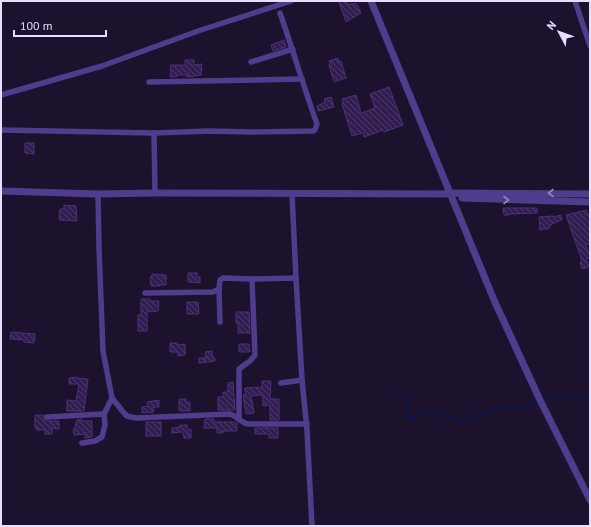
<svg xmlns="http://www.w3.org/2000/svg" width="591" height="527" font-family="'PT Sans',sans-serif">
  <style>
    .lines { fill: none; stroke-linecap: round; stroke-linejoin: round }
    .stream { stroke: #0b164d; stroke-width: 2 }
    .building { fill: url(#building-back-hatch); stroke: #4d2f7b }
    .minor { stroke: #4f3c8d; stroke-width: 5.5 }
    .tertiary { stroke: #4f3c8d; stroke-width: 7 }
    .oneway { stroke: #9485c0 }
  </style>
  <defs>
    <pattern id="building-back-hatch" width="6" height="6" patternUnits="userSpaceOnUse"><rect width="6" height="6" fill="#311d4f"/><path d="M-1 5l2 2M0 0l6 6M5-1l2 2" fill="none" stroke="#4f3d69"/></pattern>
  </defs>
  <rect width="100%" height="100%" fill="#1c122d"/>
  <g class="lines">
    <path class="stream" d="M398,390L408,396L405,416L414,420L418,411L429,409L461,422L488,411L513,406H526L550,394L578,397L590,396"/>
  </g>
  <g class="building">
    <path d="M342,1H347L348,5L356,3L361,13L346,22L339,2Z"/>
    <path d="M284,40L286,47L273,51L271,45Z"/>
    <path d="M338,58L339,62L341,61L346,78L334,82L329,65L330,64L329,61Z"/>
    <path d="M185,60H194V65L202,64L201,75L187,77V75H177V77H170L171,65H185Z"/>
    <path d="M389,87L403,125L384,132L383,130L364,137L363,133L352,136L342,104L343,103L342,99L356,95L361,113L375,108L370,94Z"/>
    <path d="M331,97L334,107L318,111L317,106L325,102L324,99Z"/>
    <path d="M25,143H34V154L25,153Z"/>
    <path d="M64,205L76,206L77,221L59,220L60,209H64Z"/>
    <path d="M503,208H537V213L509,214V215H504Z"/>
    <path d="M586,210L590,218V244L586,245L590,258L586,259L589,267L582,269L580,262L582,261L566,215Z"/>
    <path d="M561,215L562,220L550,225V228L540,230L539,217L553,216V217Z"/>
    <path d="M188,273H197V277H200V283L188,282Z"/>
    <path d="M152,274L166,275V285H160V286H151L150,277H152Z"/>
    <path d="M141,299H150V301H159L158,311L147,312V331H138V315H141Z"/>
    <path d="M187,302H198L199,314H187Z"/>
    <path d="M236,312H249L250,333H238V323H236Z"/>
    <path d="M11,332L35,334L34,343L24,342V340L10,339Z"/>
    <path d="M170,343H177V345L185,344V355L178,356V352H170Z"/>
    <path d="M239,344H249L250,352H239Z"/>
    <path d="M212,351L213,358H215V361L199,363V358H206L205,352Z"/>
    <path d="M77,377V378L88,379L84,411H67V400L76,401L79,384H69V378Z"/>
    <path d="M262,381H271L270,399H279V420H270V405L263,406V395L251,396L254,413L246,414L243,395H245V388L262,387Z"/>
    <path d="M233,382L235,410H218V397H223V392H228V383Z"/>
    <path d="M179,399H186V402H190V411H179Z"/>
    <path d="M159,400V407H153L154,412L142,413V407L148,406L147,402Z"/>
    <path d="M35,415H44L43,418L45,421H59V429L52,428V434H45V430H37V428H35Z"/>
    <path d="M82,419V421H92V437L85,438V434L74,435L73,429H75L76,422H77V420Z"/>
    <path d="M205,419H214V422H235L237,423V431H223V433H217V428H204Z"/>
    <rect x="146" y="422" width="15" height="14"/>
    <path d="M180,425H187L188,430L191,429V438H184L183,433L181,432L172,433V428L180,427Z"/>
    <path d="M255,428H278V438H269V434H255Z"/>
  </g>
  <g class="lines">
    <g class="minor">
      <path d="M575,1L590,46"/>
      <path d="M251,62L293,49"/>
      <path d="M149,82L302,79"/>
      <path d="M1,95L102,66L198,31L291,1"/>
      <path d="M1,130L154,133L209,131L252,132L313,131L315,130L317,124C304,88 293,50 280,13"/>
      <path d="M154,133L155,193"/>
      <path d="M98,194L99,248L103,351L112,398L124,413L127,416L136,418L230,414C237,416 241,423 248,424H307"/>
      <path d="M292,194L296,278L302,380L307,430L312,526"/>
      <path d="M219,289L220,322"/>
      <path d="M145,293L213,292L219,289L220,280L223,278L252,279L296,278"/>
      <path d="M281,383L302,380"/>
      <path d="M47,417L104,414"/>
      <path d="M239,418V369L250,361L255,355L252,279"/>
      <path d="M82,443L95,441L102,437L105,425L104,414L112,398"/>
    </g>
    <g class="tertiary">
      <path d="M371,1L494,300L539,398L590,500"/>
      <path d="M1,191L98,194L155,193L446,194L451,193L590,194"/>
      <path d="M462,198L590,202"/>
    </g>
  </g>
  <defs><path id="oneway-chevron" d="M-2-3.5L2.5 0L-2 3.5" fill="none" stroke-width="1.6" stroke-linecap="round" stroke-linejoin="round"/></defs>
  <g class="oneway">
    <use href="#oneway-chevron" transform="translate(551 193) rotate(-180)"/>
    <use href="#oneway-chevron" transform="translate(506 200)"/>
  </g>
  <rect width="591" height="527" fill="none" stroke="#e8deff" stroke-width="4"/>
  <g transform="translate(559 32) rotate(311)" stroke="#1c122d" stroke-width="3" paint-order="stroke">
  <path d="M0-3L7 15L0 10L-7 15Z" fill="#e8deff"/>
  <text y="-6" font-size="11" font-weight="bold" text-anchor="middle" fill="#e8deff">N</text>
  </g>
  <path d="M14 30v6h92v-6" fill="none" stroke="#e8deff" stroke-width="2"/>
  <text x="20" y="30" font-size="12" fill="#e8deff" stroke="#1c122d" stroke-width="3" paint-order="stroke">100 m</text>
</svg>
